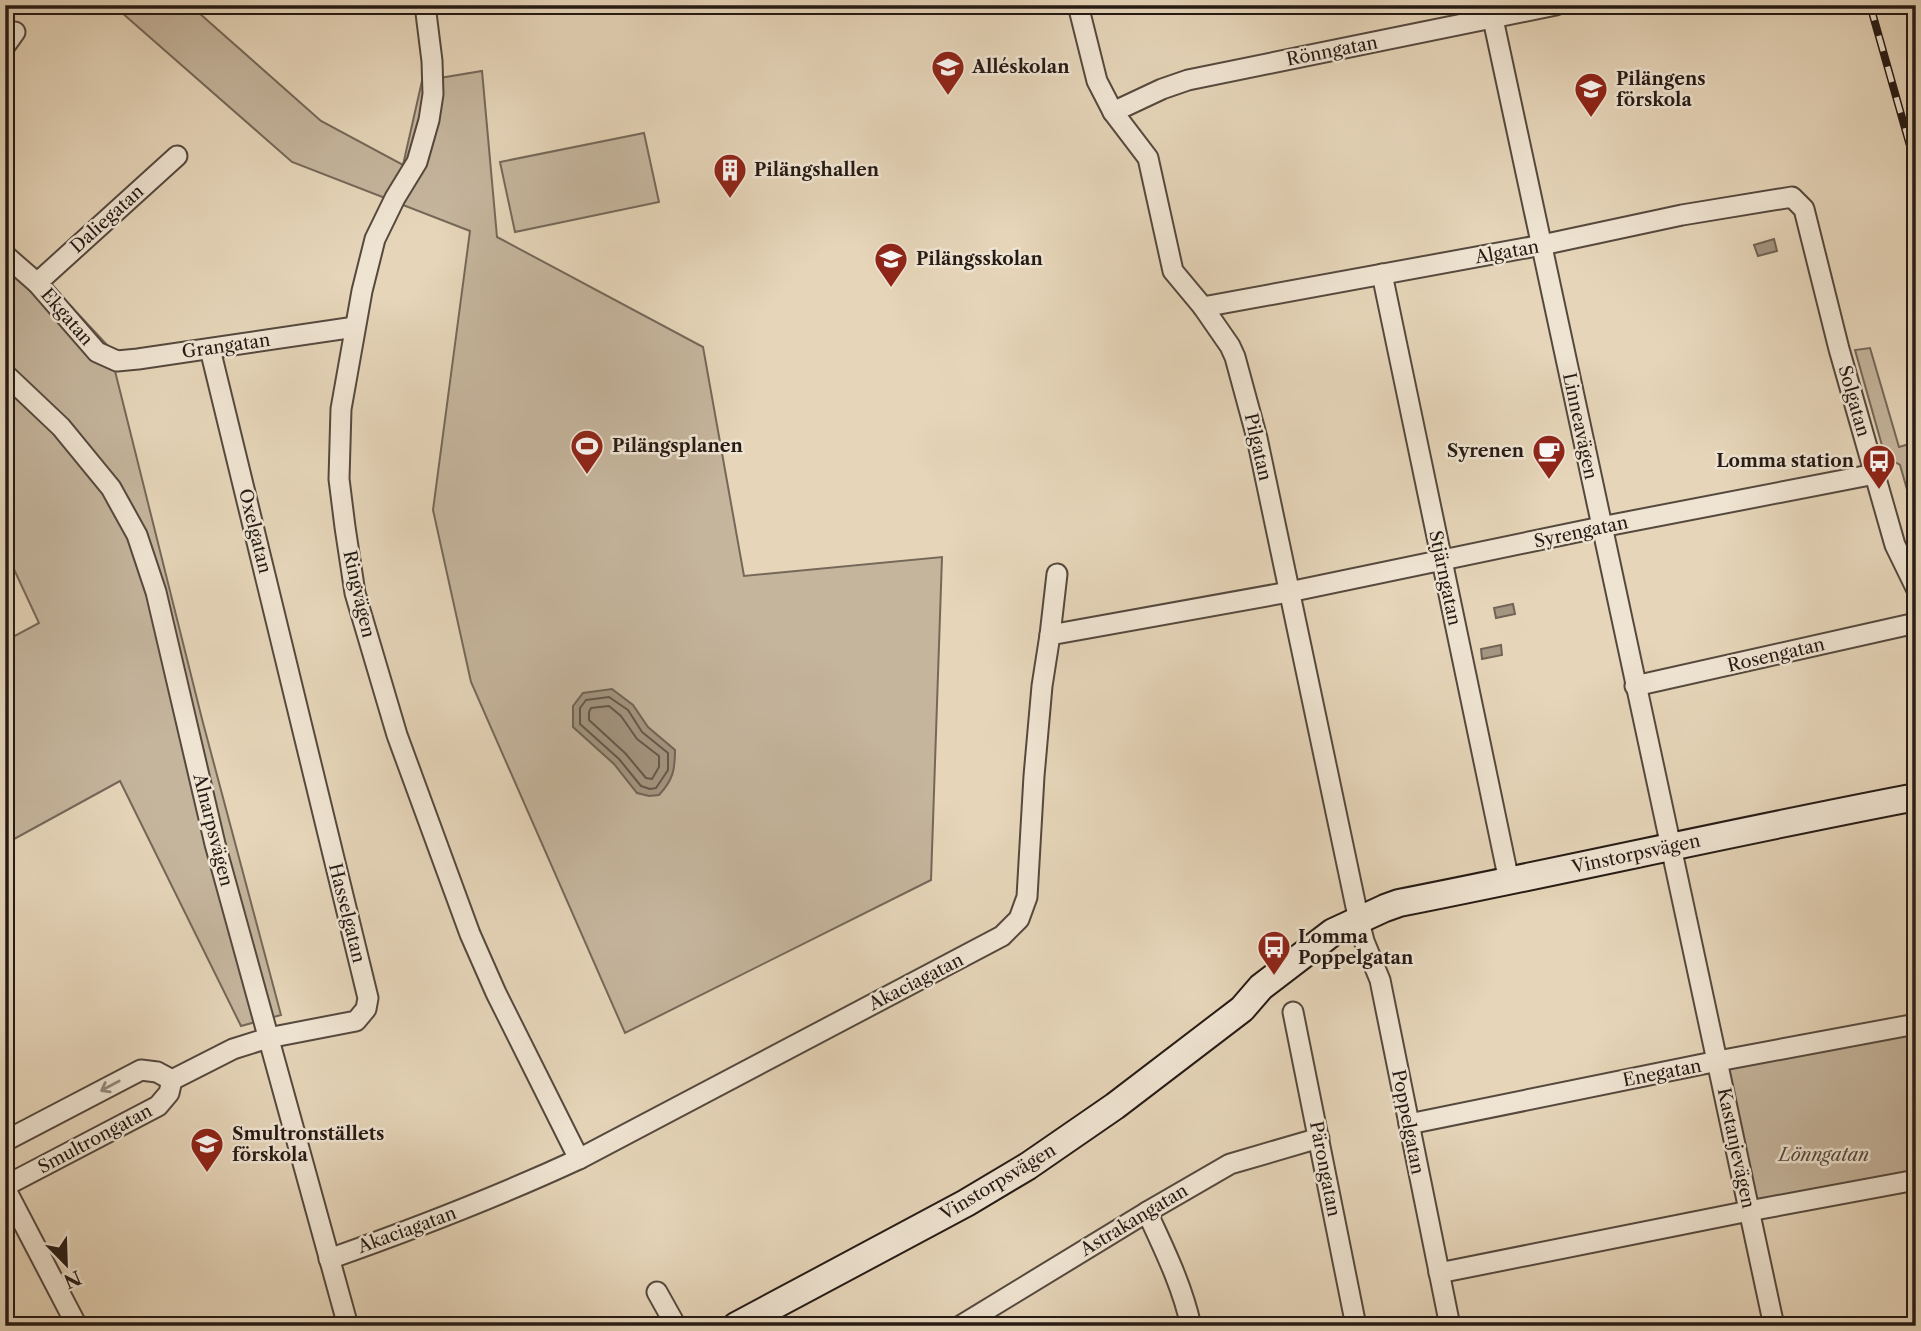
<svg xmlns="http://www.w3.org/2000/svg" width="1921" height="1331" font-family="'Libre Caslon Text',serif">
  <style>
    .park { fill: #c5b59d; stroke: #756859; stroke-width: 2 }
    .water { fill: #a49581; stroke: #716456; stroke-width: 2 }
    .lines { fill: none; stroke-linecap: round; stroke-linejoin: round }
    .shore { stroke: #64584b; stroke-width: 2 }
    .street-casing { stroke: #55493e; stroke-width: 23 }
    .secondary-casing { stroke: #251a15; stroke-width: 30 }
    .street { stroke: #efe4d2; stroke-width: 19 }
    .secondary { stroke: #efe4d2; stroke-width: 26 }
    .rail-casing { stroke: #251a15; stroke-width: 8 }
    .rail { stroke: #efe4d2; stroke-width: 5; stroke-dasharray: 16; stroke-linecap: butt }
    .oneway { stroke: #94897d }
    .labels { text-anchor: middle; stroke-width: 5; stroke-linejoin: round; paint-order: stroke }
    .street-label { font-size: 18px; fill: #251a15; stroke: #efe4d2 }
    .poi-label { font-size: 18px; font-weight: bold; fill: #251a15; stroke: #efe4d2; text-anchor: start }
    .park-label { font-size: 18px; font-style: italic; fill: #55483e; stroke: #efe4d2 }
  </style>
  <rect width="100%" height="100%" fill="#e6d5b9"/>
  <filter id="stains"><feTurbulence type="fractalNoise" baseFrequency=".00286" numOctaves="4"/><feColorMatrix values="0 0 0 0 .2 0 0 0 0 .09 0 0 0 0 .02 0 0 0 .5 -.17"/></filter>
  <radialGradient id="worn" r=".72"><stop offset=".6" stop-color="#630" stop-opacity="0"/><stop offset="1" stop-color="#630" stop-opacity=".3"/></radialGradient>
  <g class="park">
    <path d="M113,5H190L321,121L403,165L422,81L482,71L497,237L703,347L744,576L942,557L931,880L625,1033L471,682L433,510L470,231L292,162Z"/>
    <path d="M644,133L659,202L515,232L500,162Z"/>
    <path d="M5,245L40,273L109,347L202,719L281,1015L241,1026L120,781L5,844V641L39,623L5,550Z"/>
    <path d="M1870,348L1899,447L1916,442V521L1900,465L1885,456L1855,350Z"/>
    <path d="M1916,1030V1173L1754,1204L1723,1067Z"/>
  </g>
  <g class="water">
    <path d="M1774,239L1777,251L1758,256L1754,245Z"/>
    <path d="M1513,604L1515,614L1496,618L1494,608Z"/>
    <path d="M1501,645L1502,655L1482,659L1481,649Z"/>
    <path d="M612,689L633,705L648,727L675,750C675,770 673,780 659,795L649,796L637,793L614,764L573,727V706L583,693Z"/>
  </g>
  <g class="lines">
    <g class="shore">
      <path d="M609,697L628,710L642,732L668,753V770L656,788L650,789L641,786L619,759L580,724V708L586,700Z"/>
      <path d="M609,706L621,716L637,739L659,756V767L652,779L646,778L625,753L589,720V712L591,708Z"/>
    </g>
    <defs>
      <g id="street">
        <path d="M425,5L432,61L433,94L429,120L417,162L395,198L375,239L362,291L341,409L339,479L345,527L355,593L397,735L470,934L496,993L579,1159"/>
        <path d="M1078,5L1097,81L1113,112L1148,158L1173,271L1203,307L1230,346L1235,357L1257,438L1359,921L1364,941L1380,980L1450,1326"/>
        <path d="M1490,5L1774,1326"/>
        <path d="M5,46L15,32"/>
        <path d="M1113,112L1162,89L1188,80L1556,5"/>
        <path d="M5,255L37,283L97,352L117,361L138,359L355,327"/>
        <path d="M1382,274L1509,881"/>
        <path d="M37,283L177,156"/>
        <path d="M1203,307L1542,245L1682,215L1792,197L1804,209L1839,349L1895,545L1916,588"/>
        <path d="M5,374L61,427L111,488L137,535L156,592L215,844L348,1326"/>
        <path d="M1050,635L1057,574"/>
        <path d="M1635,686L1916,623"/>
        <path d="M1293,1012L1356,1326"/>
        <path d="M1409,1124L1718,1061L1916,1024"/>
        <path d="M5,1141L141,1070L157,1072L172,1080"/>
        <path d="M5,1186L158,1106L169,1093L172,1080L233,1049L268,1038L356,1021L366,1009L368,998L210,349"/>
        <path d="M5,1188L77,1326"/>
        <path d="M1147,1212C1164,1249 1182,1285 1191,1326"/>
        <path d="M329,1259C414,1229 497,1197 579,1159L1002,936L1019,919L1027,897L1034,776L1042,686L1050,635L1289,592L1601,527L1875,474"/>
        <path d="M1439,1273L1749,1211L1916,1180"/>
        <path d="M657,1292L676,1326"/>
        <path d="M960,1326L1147,1212L1230,1164L1319,1138"/>
      </g>
      <path id="secondary" d="M736,1326L966,1203L1028,1166L1115,1106L1242,1009L1261,987L1333,932L1385,908L1399,903C1572,869 1743,830 1916,797"/>
    </defs>
    <use href="#street" class="street-casing"/>
    <use href="#secondary" class="secondary-casing"/>
    <use href="#street" class="street"/>
    <use href="#secondary" class="secondary"/>
    <defs>
      <path id="rail" d="M1870,5L1916,167"/>
    </defs>
    <use href="#rail" class="rail-casing"/>
    <use href="#rail" class="rail"/>
  </g>
  <defs><path id="oneway-shaft" d="M-6 0H5M1.5-3L5.5 0L1.5 3" fill="none" stroke-width="1.6" stroke-linecap="round" stroke-linejoin="round" transform="scale(1.75)"/></defs>
  <use class="oneway" href="#oneway-shaft" transform="translate(110 1086) rotate(152)"/>
  <defs>
    <symbol id="school-pin" viewBox="-11 -11 22 30"><path d="M0 17L-7.5 6A9.5 9.5 0 1 1 7.5 6Z" fill="#8f2418" stroke="#efe4d2"/><path d="M0-5L7-2L0 1L-7-2ZM-4 1L0 2.5L4 1V4Q0 6-4 4Z" fill="#fff"/></symbol>
    <symbol id="building-pin" viewBox="-11 -11 22 30"><path d="M0 17L-7.5 6A9.5 9.5 0 1 1 7.5 6Z" fill="#8f2418" stroke="#efe4d2"/><path d="M-4-6H4V6H1V3H-1V6H-4ZM-2.5-4.3h1.7v1.8h-1.7ZM.8-4.3h1.7v1.8H.8ZM-2.5-1h1.7V.8h-1.7ZM.8-1h1.7V.8H.8Z" fill="#fff"/></symbol>
    <symbol id="stadium-pin" viewBox="-11 -11 22 30"><path d="M0 17L-7.5 6A9.5 9.5 0 1 1 7.5 6Z" fill="#8f2418" stroke="#efe4d2"/><path d="M0-5a6.5 5 0 1 0 0 10a6.5 5 0 1 0 0-10ZM-3.5-1.8h7v3.6h-7Z" fill="#fff"/></symbol>
    <symbol id="cafe-pin" viewBox="-11 -11 22 30"><path d="M0 17L-7.5 6A9.5 9.5 0 1 1 7.5 6Z" fill="#8f2418" stroke="#efe4d2"/><path d="M-5.5-4.5H6V0H3Q3 3.5 0 3.5H-2.5Q-5.5 3.5-5.5 0ZM3-3.2v2h1.7v-2ZM-6 4.5H4V6H-6Z" fill="#fff"/></symbol>
    <symbol id="bus-pin" viewBox="-11 -11 22 30"><path d="M0 17L-7.5 6A9.5 9.5 0 1 1 7.5 6Z" fill="#8f2418" stroke="#efe4d2"/><path d="M-5-6H5V4H4V6H2V4H-2V6H-4V4H-5ZM-3.5-4V0h7V-4ZM-3.5 1.2v1.5H-2V1.2ZM2 1.2v1.5H3.5V1.2Z" fill="#fff"/></symbol>
  </defs>
  <g fill-rule="evenodd">
    <use href="#school-pin" x="929" y="48" width="38" height="52"/>
    <use href="#school-pin" x="1572" y="70" width="38" height="52"/>
    <use href="#building-pin" x="711" y="151" width="38" height="52"/>
    <use href="#school-pin" x="872" y="240" width="38" height="52"/>
    <use href="#stadium-pin" x="568" y="427" width="38" height="52"/>
    <use href="#cafe-pin" x="1530" y="432" width="38" height="52"/>
    <use href="#bus-pin" x="1860" y="442" width="38" height="52"/>
    <use href="#bus-pin" x="1255" y="928" width="38" height="52"/>
    <use href="#school-pin" x="188" y="1125" width="38" height="52"/>
  </g>
  <g class="labels">
    <g class="street-label">
      <text transform="translate(1332 51) rotate(-11)" y="6">Rönngatan</text>
      <text transform="translate(107 219) rotate(-42)" y="6">Daliegatan</text>
      <text transform="translate(1507 252) rotate(-10)" y="6">Algatan</text>
      <text transform="translate(67 317) rotate(49)" y="6">Ekgatan</text>
      <text transform="translate(226 346) rotate(-8)" y="6">Grangatan</text>
      <text transform="translate(1854 401) rotate(74)" y="6">Solgatan</text>
      <text transform="translate(1580 426) rotate(78)" y="6">Linneavägen</text>
      <text transform="translate(1258 447) rotate(77)" y="6">Pilgatan</text>
      <text transform="translate(255 531) rotate(76)" y="6">Oxelgatan</text>
      <text transform="translate(1581 532) rotate(-12)" y="6">Syrengatan</text>
      <text transform="translate(1445 578) rotate(78)" y="6">Stjärngatan</text>
      <text transform="translate(359 594) rotate(77)" y="6">Ringvägen</text>
      <text transform="translate(1776 655) rotate(-13)" y="6">Rosengatan</text>
      <text transform="translate(213 830) rotate(76)" y="6">Alnarpsvägen</text>
      <text transform="translate(1636 854) rotate(-12)" y="6">Vinstorpsvägen</text>
      <text transform="translate(347 913) rotate(76)" y="6">Hasselgatan</text>
      <text transform="translate(916 982) rotate(-27)" y="6">Akaciagatan</text>
      <text transform="translate(1662 1073) rotate(-11)" y="6">Enegatan</text>
      <text transform="translate(1408 1122) rotate(79)" y="6">Poppelgatan</text>
      <text transform="translate(95 1139) rotate(-28)" y="6">Smultrongatan</text>
      <text transform="translate(1736 1148) rotate(78)" y="6">Kastanjevägen</text>
      <text transform="translate(1325 1169) rotate(79)" y="6">Pärongatan</text>
      <text transform="translate(998 1182) rotate(-31)" y="6">Vinstorpsvägen</text>
      <text transform="translate(1134 1220) rotate(-31)" y="6">Astrakangatan</text>
      <text transform="translate(407 1230) rotate(-20)" y="6">Akaciagatan</text>
    </g>
    <g class="poi-label">
      <text x="972" y="73">Alléskolan</text>
      <text x="1616" y="85">Pilängens<tspan x="1616" dy="21">förskola</tspan></text>
      <text x="754" y="176">Pilängshallen</text>
      <text x="916" y="265">Pilängsskolan</text>
      <text x="612" y="452">Pilängsplanen</text>
      <text x="1524" y="457" text-anchor="end">Syrenen</text>
      <text x="1854" y="467" text-anchor="end">Lomma station</text>
      <text x="1298" y="943">Lomma<tspan x="1298" dy="21">Poppelgatan</tspan></text>
      <text x="232" y="1140">Smultronställets<tspan x="232" dy="21">förskola</tspan></text>
    </g>
    <g class="park-label">
      <text x="1824" y="1161">Lönngatan</text>
    </g>
  </g>
  <rect width="1921" height="1331" fill="none" stroke="#e6d5b9" stroke-width="28"/>
  <rect x="7" y="7" width="1907" height="1317" fill="none" stroke="#251a15" stroke-width="3.5"/>
  <rect x="14" y="14" width="1893" height="1303" fill="none" stroke="#251a15" stroke-width="2"/>
  <g transform="translate(66 1264) rotate(157)" stroke="#efe4d2" stroke-width="5" paint-order="stroke">
  <path d="M0-5L12 26L0 18L-12 26Z" fill="#251a15"/>
  <text y="-10" font-size="19" font-weight="bold" text-anchor="middle" fill="#251a15">N</text>
  </g>
  <rect width="100%" height="100%" filter="url(#stains)"/>
  <rect width="100%" height="100%" fill="url(#worn)"/>
</svg>
